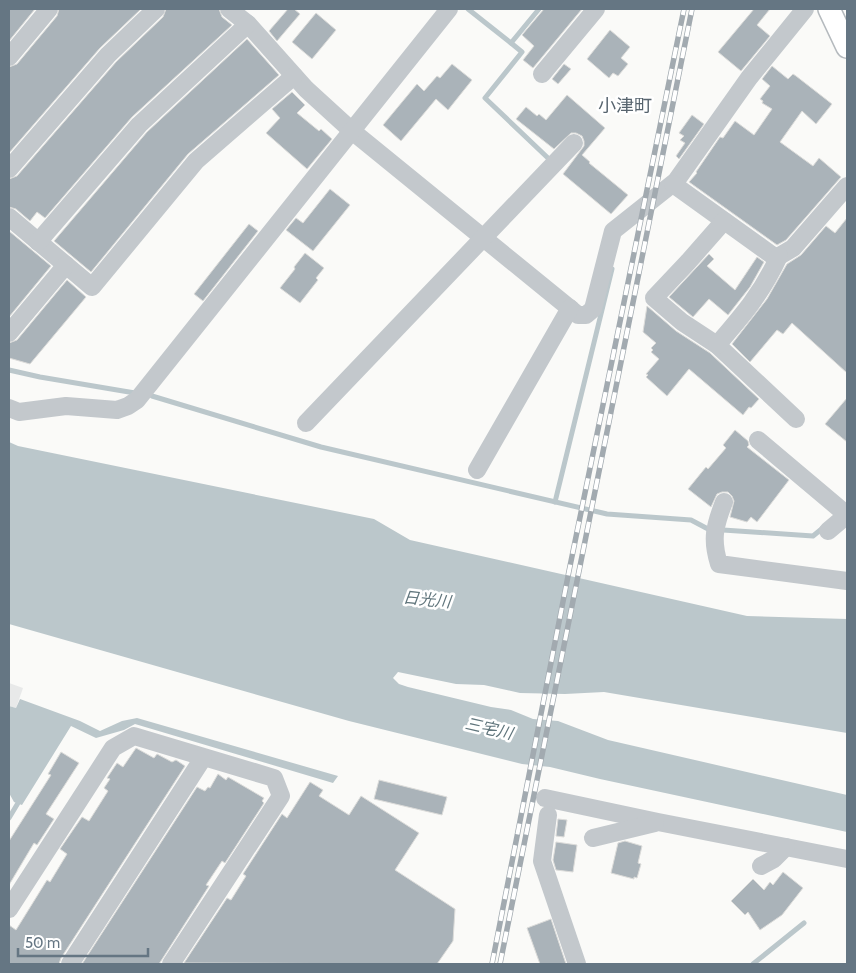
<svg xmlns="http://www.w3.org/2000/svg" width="856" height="973" font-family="Cabin,'Noto Sans JP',sans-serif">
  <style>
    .built { fill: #e8e9e9 }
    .water { fill: #bbc7cb }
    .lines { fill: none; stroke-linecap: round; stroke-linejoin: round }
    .stream { stroke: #bbc7cb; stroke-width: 5 }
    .building { fill: #aab3b9; stroke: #dcdcda }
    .major-casing { stroke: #b5babe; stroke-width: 24 }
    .minor { stroke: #c3c8cc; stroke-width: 18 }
    .major { stroke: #fff; stroke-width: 21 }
    .rail-casing { stroke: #a2aab0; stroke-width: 5.5 }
    .rail { stroke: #fff; stroke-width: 4; stroke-dasharray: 11; stroke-linecap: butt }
    .labels { text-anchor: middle; stroke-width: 5; stroke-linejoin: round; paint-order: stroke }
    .water-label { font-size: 16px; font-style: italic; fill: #60757c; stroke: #fff }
    .quarter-label { font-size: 18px; fill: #57646e; stroke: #fff }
  </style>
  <rect width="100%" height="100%" fill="#fafaf8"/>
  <path class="built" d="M9,683L23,688L16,708L9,706Z"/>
  <g class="water">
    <path d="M9,442L18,446L374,519L410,540L747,616L847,619V733L604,692L565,694L520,693L484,685L456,684L398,672L393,678L399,684L408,687L491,707L511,710L533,719L558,721L608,740L847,795V832L600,779L550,767L522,764L349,721L9,624Z"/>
    <path d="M20,699L80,721L100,731L122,721L137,718L338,776L333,783L135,724L124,730L96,738L71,726L22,805L14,802L9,793V706L16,708Z"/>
  </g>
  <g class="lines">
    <g class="stream">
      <path d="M468,9L511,43L539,9"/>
      <path d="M511,43L522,52L485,98L549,159"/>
      <path d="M9,370L40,377L135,393"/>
      <path d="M152,396L321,447L607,514L691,520L708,529"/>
      <path d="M555,502L612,269"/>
      <path d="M723,530L813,536L824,527"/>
      <path d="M9,818L18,803V796"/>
      <path d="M753,964L804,923"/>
    </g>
  </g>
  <g class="building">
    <path d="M9,9H35L9,41Z"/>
    <path d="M59,9H141L100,48L9,153V67L17,64L57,16Z"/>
    <path d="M166,9H219L222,17L232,25L132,117L45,218L37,212L30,221L16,209L9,207V179L17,176L116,62L163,17Z"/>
    <path d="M288,9H294L300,14L277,41L269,31Z"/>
    <path d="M544,9H582L533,68L523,60L534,46L522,35Z"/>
    <path d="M754,9H770L757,25L770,36L741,71L718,52Z"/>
    <path d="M316,13L336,30L312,59L292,42Z"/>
    <path d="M610,30L630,47L621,58L628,64L618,76L613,73L609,78L587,59Z"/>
    <path d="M247,39L279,75L188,154L91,272L54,241L147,132Z"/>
    <path d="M452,64L472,80L448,110L436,99L401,141L383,125L417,84L424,91L437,76L440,78Z"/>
    <path d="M564,64L571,69L558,84L552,79Z"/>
    <path d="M772,66L788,79L793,74L796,76L832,104L816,124L802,111L780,142L813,166L819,158L841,177L786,240L777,245L689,182L697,173L696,172L720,137L723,138L735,121L754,135L772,109L762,103L763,101L760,99L770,86L762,79Z"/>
    <path d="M292,92L305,105L297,113L319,131L321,129L332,139L307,169L266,133L280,118L272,109Z"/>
    <path d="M567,95L605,128L582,155L590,162L589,163L628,195L611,214L563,174L584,146V141L582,136L576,133H571L554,149L516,119L526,107L537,116L539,114L546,120Z"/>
    <path d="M692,115L704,124L679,159L676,156L685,143L680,140L684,136L679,133Z"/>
    <path d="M330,189L350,205L313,251L286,230L296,218L303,223Z"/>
    <path d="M847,218V373L792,323L783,334L777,330L750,362L732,344L767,299L787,264L801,255L826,226L835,233Z"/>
    <path d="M249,224L258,231L203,301L194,294Z"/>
    <path d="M9,231L51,266L9,317Z"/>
    <path d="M305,253L324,268L316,278L318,280L300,303L280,288L295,269L294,267Z"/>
    <path d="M709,254L714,259L707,266L735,290L757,257L764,262L750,287L728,315L709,299L693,317L669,297Z"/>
    <path d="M67,280L86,297L30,364L9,358V343L17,340Z"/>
    <path d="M647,306L676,331L710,353L759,399L751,408L749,407L743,415L689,369L667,396L646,377L648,375L646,374L659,359L651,352L653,350L651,348L656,343L643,332Z"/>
    <path d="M847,398V442L825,424Z"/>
    <path d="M735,430L748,441L749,445L747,447L789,480L757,522L751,517L747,522L730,517L734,501L732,496L728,492H722L717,494L711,507L688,489L706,467L708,469L726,448L723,445Z"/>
    <path d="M136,748L154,758L157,754L172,762L176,760L185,766L61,958L59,964H9V925L16,930L47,880L50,882L67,854L60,849L73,830L82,817L89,821L108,791L104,788L110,779L107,778L117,763L123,767Z"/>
    <path d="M61,752L79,763L46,814L54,819L37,845L34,843L9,885V841L51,775L48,774Z"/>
    <path d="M218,774L226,780L228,777L264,798L262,801L264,803L225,863L222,861L206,885L209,886L159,964H82L197,787L205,791L208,787L210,788Z"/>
    <path d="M379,780L447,797L442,815L374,799Z"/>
    <path d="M310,782L323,790L319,796L349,815L361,796L419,833L395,870L455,909L453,941L437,964L184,963L227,898L231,900L246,876L243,874L282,814L287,818Z"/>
    <path d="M558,819L567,820L564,837L556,836Z"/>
    <path d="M625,841L642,846L638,863L641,864L637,878L634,877V879L611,873L618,843Z"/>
    <path d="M556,842L577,845L573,872L556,870L553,860Z"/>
    <path d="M783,872L803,888L782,915L760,930L748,912L745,915L731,901L753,879L764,890L770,882L773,885Z"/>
    <path d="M551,919L566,964H540L527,928Z"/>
  </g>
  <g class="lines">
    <defs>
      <path id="major" d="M829,9L847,47"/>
    </defs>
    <use href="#major" class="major-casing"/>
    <g class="minor">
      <path d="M229,9L248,24L306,89L352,131L578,315H586L593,309L613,231L676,181L749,78L805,9"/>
      <path d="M9,57L49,9"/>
      <path d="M542,74L596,9"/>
      <path d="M9,169L108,55L156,9"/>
      <path d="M673,184L776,258L793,248L847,186"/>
      <path d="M9,217L92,287L196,161L294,76"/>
      <path d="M724,221L688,262L654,298L682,322L717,345L796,419"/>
      <path d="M38,242L139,125L248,24"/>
      <path d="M9,333L66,265"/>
      <path d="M717,345C743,315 762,293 779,256"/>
      <path d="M9,408L19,412L66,406L117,410L128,406L137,400L449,9"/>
      <path d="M306,423L574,143"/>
      <path d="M758,440L847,515L828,531"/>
      <path d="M477,470L570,308"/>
      <path d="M724,502C715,525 711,539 719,564L847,581"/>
      <path d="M545,798L658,822L847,859"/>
      <path d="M548,815L542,861L577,964"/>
      <path d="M593,838L655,823"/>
      <path d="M761,866L774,859L786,847"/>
      <path d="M9,909L113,748L134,736L274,778L281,796L171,964"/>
      <path d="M70,964L203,758"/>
    </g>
    <use href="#major" class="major"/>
    <defs>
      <g id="rail">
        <path d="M492,964L569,571L684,9"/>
        <path d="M500,964L692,9"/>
      </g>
    </defs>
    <use href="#rail" class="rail-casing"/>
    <use href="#rail" class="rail"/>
  </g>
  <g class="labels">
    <g class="water-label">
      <text transform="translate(427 599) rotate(6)" y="6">日光川</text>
      <text transform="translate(489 728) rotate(13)" y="6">三宅川</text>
    </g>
    <g class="quarter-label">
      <text x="625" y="112">小津町</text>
    </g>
  </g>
  <rect width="856" height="973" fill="none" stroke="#657683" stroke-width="20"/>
  <path d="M18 948v8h130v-8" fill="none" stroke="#657683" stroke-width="2.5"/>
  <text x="25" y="948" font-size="15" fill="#657683" stroke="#ffffff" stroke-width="4" paint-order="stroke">50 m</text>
</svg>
